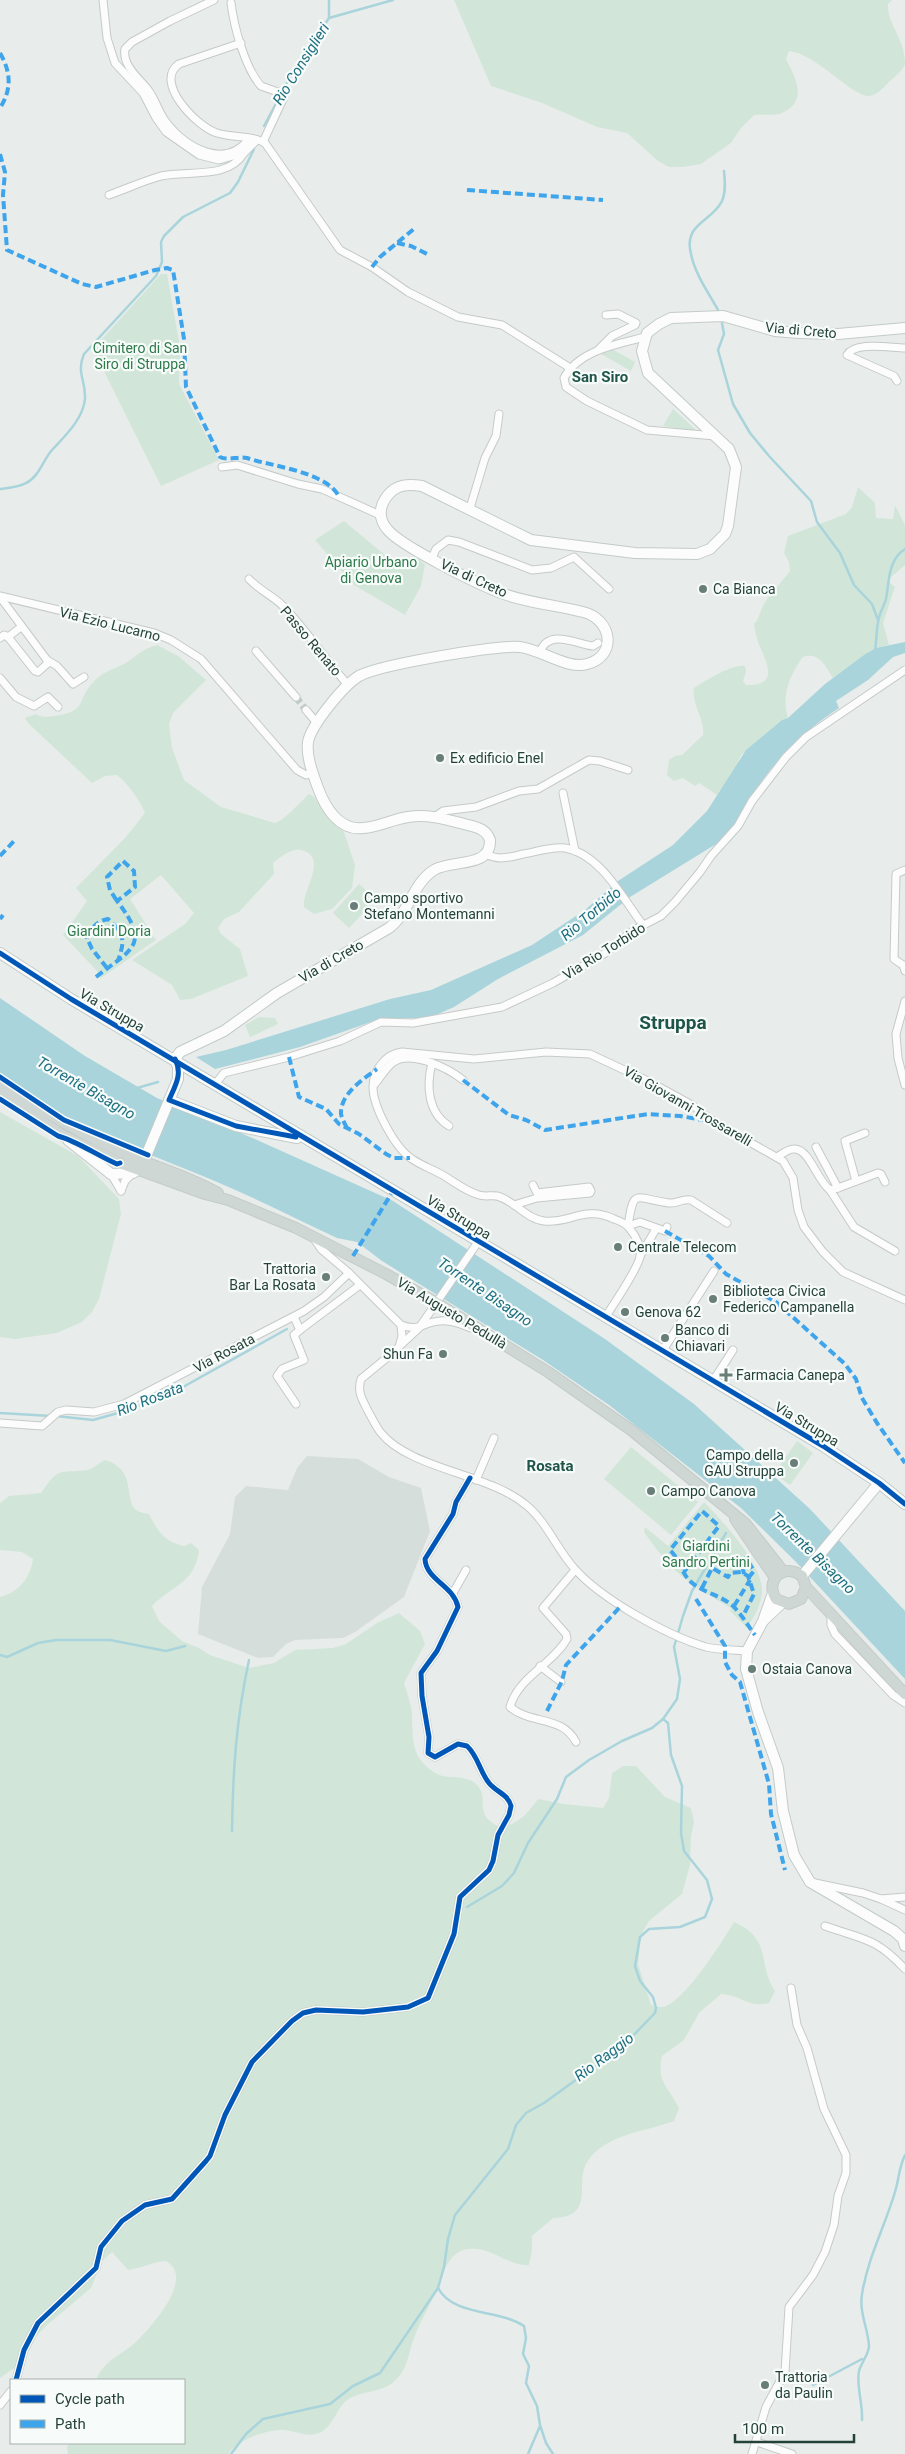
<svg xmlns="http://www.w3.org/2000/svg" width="905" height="2454" font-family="Roboto,sans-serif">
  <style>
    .built { fill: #d6dedb }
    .green { fill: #d1e6d8 }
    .water { fill: #a9d4db }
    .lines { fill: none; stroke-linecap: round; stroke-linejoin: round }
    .stream { stroke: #a9d4db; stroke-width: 2.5 }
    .street-tunnel { stroke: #c1cbc8; stroke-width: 7; stroke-dasharray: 7 3.5; stroke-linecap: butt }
    .street-casing { stroke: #c5cac8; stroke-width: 9 }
    .secondary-casing { stroke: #c3cbc8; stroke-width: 12 }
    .primary-casing { stroke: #c3ccc9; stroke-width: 12 }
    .street { stroke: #fcfcfc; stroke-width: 7 }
    .secondary { stroke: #fcfcfc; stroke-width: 10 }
    .primary { stroke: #cfd7d5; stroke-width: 10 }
    .quiet { stroke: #3ea4ec; stroke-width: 4; stroke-dasharray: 8 4; stroke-linecap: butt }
    .cycleway-casing { stroke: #f7fbf9; stroke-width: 8 }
    .cycleway { stroke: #0057b8; stroke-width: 5 }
    .poi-dot { fill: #697e78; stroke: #f7fbf9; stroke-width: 2 }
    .labels { text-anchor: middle; stroke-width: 4.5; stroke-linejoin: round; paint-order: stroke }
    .street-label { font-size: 14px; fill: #24423a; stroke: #f7fbf9 }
    .park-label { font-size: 14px; fill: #2d7a4b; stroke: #f7fbf9 }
    .poi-label { font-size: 14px; fill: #24423a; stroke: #f7fbf9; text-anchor: start }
    .water-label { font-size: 15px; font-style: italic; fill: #1c6f80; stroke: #f7fbf9 }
    .neighbourhood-label { font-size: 15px; font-weight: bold; fill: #1f5548; stroke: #f7fbf9 }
    .district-label { font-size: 19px; font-weight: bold; fill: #1f5548; stroke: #f7fbf9 }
  </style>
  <rect width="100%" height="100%" fill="#e8edeb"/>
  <path class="built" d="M307,1456L358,1459L389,1477L421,1488L430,1531L404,1597L355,1632L343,1638L295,1640L286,1644L273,1657L258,1658L198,1634L202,1587L230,1534L235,1497L246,1486L288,1490L297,1468Z"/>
  <g class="green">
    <path d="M454,0H892L888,4C887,25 905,37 905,64C902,72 893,78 887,84C882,89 876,96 868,96C852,96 816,54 789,51L786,59C795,77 809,101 782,113C775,116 762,114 754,115L741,128L731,143L701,164L683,167H669L658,161L627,133L597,127L542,103L491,86Z"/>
    <path d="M161,274H167L180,347L179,384L219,460L161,486L93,349Z"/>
    <path d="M612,349L635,362L631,371L601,354Z"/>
    <path d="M673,409L695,429V431L663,426Z"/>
    <path d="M858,487L875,503L876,518L893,519L895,505L905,525V565L890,578V583L895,587L883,623L889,645L876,648L833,678C826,667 819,651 803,657C790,674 781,696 788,718L782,720L741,755L736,767L717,795L699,783L695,786L683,778L674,781L667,775L669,760L675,756L682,755L703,735C705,718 691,704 694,688C705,681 733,663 745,666L746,672L743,681L746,685C778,686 768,665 760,647C757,640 755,632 754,624C760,618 759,613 763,606C770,593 781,583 790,571L789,562L784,553L788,536L846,514L852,507Z"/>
    <path d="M344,521L386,556L409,569L417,558L425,565L421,586L405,615L354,585L315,540Z"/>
    <path d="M157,645L178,656L206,680L173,713L169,724L172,748L184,780L221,807L275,823C285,820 300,802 309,794L314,797L330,820L344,832L355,865L352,888L332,909L314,914L304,907C301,891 330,857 301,850C292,848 280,857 273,863L274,874L239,912L224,919L218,928L221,934L240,949L248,976L191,999L180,1000L172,985L132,960L185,924L194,913L161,875L130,899L156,940L101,978L97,971L63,935L87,901L76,888L125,838L145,813C139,799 129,785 117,775L105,776L92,783L29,724L25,718L36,714C44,718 47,717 54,716C89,711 75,701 94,681C103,672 113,669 124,664C136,657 143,648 157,645Z"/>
    <path d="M359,884L376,899L349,928L333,913Z"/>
    <path d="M259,1017L275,1018L278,1024L250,1037L245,1025Z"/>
    <path d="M0,1112L78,1156L119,1199L121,1214L99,1299L92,1312L82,1322L57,1333L15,1339L0,1337Z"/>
    <path d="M797,1441L813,1453L790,1485L774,1474Z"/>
    <path d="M631,1447L698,1502L671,1535L604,1479Z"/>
    <path d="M105,1460C139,1470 122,1502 138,1511C141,1513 146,1513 149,1514C158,1532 165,1542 184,1546L191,1543L199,1550C195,1584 172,1585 152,1606L159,1621L182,1641L199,1648L210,1655L249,1668L274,1663L295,1650L333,1648L346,1644L377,1623L399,1613L420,1631L425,1644L404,1683C407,1693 411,1703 412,1713C413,1740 410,1756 435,1773C446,1780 464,1774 475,1783C493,1799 469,1813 502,1828C520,1822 527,1814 538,1799L564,1804L603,1808L609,1798L612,1773L623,1766H636L665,1797L691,1808L694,1822L691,1836L690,1865L682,1894L649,1921L641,1935L638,1964L651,2005C654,2006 659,2007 662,2007C682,2006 724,1939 734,1922C773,1939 757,1964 775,1991L769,2003C746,2008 742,1995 721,1994L699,2013L684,2040L662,2056C656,2082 669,2087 679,2108L674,2121C645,2132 603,2134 586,2164C575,2184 596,2217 553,2218L532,2236V2251L529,2265C506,2266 492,2246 468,2249C447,2251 441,2280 434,2296C426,2312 417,2328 412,2344C407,2360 406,2373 391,2384C378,2393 358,2391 346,2401C336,2410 332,2428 319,2433C306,2438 295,2430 282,2430C265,2430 237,2440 228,2454H68L67,2447L69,2443H184V2380H96C104,2360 122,2355 137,2341C150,2328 185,2289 174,2269C173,2266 169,2263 166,2261C153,2262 142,2268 128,2270L112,2252L102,2261L91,2288L47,2325L37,2335L24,2361L0,2378V1597C19,1592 30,1578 33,1559L22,1552L0,1550V1503L9,1496L41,1493C60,1465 59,1474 87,1470C93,1469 99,1463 105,1460Z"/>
    <path d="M704,1502C722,1520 764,1566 762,1592C761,1606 754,1617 747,1628L730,1611L731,1608C689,1584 672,1573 644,1532L645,1527L668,1546Z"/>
  </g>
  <g class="water">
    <path d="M905,642V653L893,657L868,680L836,701L839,708C805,730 779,756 756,789C744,806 736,826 721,841L630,897L583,935L498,979L454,1007L438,1014L420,1018H382L300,1047L215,1069L196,1057L226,1050L390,999L431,990L532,945L585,910L618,881L673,845L707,811L746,750L782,720L788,718L825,684L864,655L876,648Z"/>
    <path d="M0,998L85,1056L157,1098L257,1140L393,1201L605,1339L694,1404L810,1509L905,1611V1679L796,1562L741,1508L609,1405L543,1360L382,1261L357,1242L337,1238C295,1218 253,1197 210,1179C136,1148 65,1125 0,1075Z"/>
  </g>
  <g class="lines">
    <g class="stream">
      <path d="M329,18L393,0"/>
      <path d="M264,126L294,70L329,18V0"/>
      <path d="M718,310C708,292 695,274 691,254C683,223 712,222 722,201C726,192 725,181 724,171"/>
      <path d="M722,323L724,334L718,350L733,404L750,433L769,456L811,501L817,522L840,553L854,585L872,604L878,620"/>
      <path d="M0,489C8,488 20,487 26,483C39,477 43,460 52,450C65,436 83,419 85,399C86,380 76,373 84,354L156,276L162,262L161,242L164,236L183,217L230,193L238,182L254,149"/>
      <path d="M875,650C877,639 876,628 879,618C880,612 884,606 886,599C889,583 888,559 905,549"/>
      <path d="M137,1088L158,1082"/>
      <path d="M0,1413L51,1416"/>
      <path d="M56,1416L93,1420L125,1411L183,1387L287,1329"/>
      <path d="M0,1655L7,1657L38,1643L56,1640H110L166,1651L185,1646"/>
      <path d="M232,1831C233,1769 236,1721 249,1660"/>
      <path d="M467,1907L502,1886L514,1873L528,1843L557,1799L566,1777L589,1760L622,1741L652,1728L663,1719"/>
      <path d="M438,2288C454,2317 499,2309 524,2326L526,2338L523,2354L529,2366L526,2383L537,2406L540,2425L546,2443L553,2454"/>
      <path d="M813,2385L862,2359"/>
      <path d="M862,2420C863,2403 856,2386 859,2371C861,2363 869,2354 869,2346C868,2328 859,2313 862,2294C868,2257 885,2226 895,2192C899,2179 899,2167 905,2155"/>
      <path d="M231,2454L246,2434L263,2419L330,2404L353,2386L380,2373L438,2288L444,2267L448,2239L455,2215L508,2149L516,2125L526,2113L544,2103L624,2045L655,2013L656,2008L653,1997L640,1981L635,1966L640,1937L649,1929L680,1927L705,1917L712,1899L707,1880L684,1851L681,1833L682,1786L671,1755L668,1723L663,1719L677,1699L680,1679L674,1647L683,1616L692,1591L726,1533"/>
      <path d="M528,2454L540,2426"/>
    </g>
    <path class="street-tunnel" d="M296,697L306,710"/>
    <defs>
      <g id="street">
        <path d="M103,0L107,38L115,63L143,93L156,118L166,132L199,155L219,160L244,153L257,140"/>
        <path d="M214,0L170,21L132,42L125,49C122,66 140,79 149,91C156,101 159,113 166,122C186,148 225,170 249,139"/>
        <path d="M231,3C234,27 245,68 261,86L278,92L284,97L263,142"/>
        <path d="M241,43L179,64C153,82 197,127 217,133C232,138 252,135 265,143L340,250L372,267L408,292L458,317L502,325L567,366L569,370"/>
        <path d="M109,195C126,189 143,181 161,176C188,170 228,180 244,153"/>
        <path d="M645,337C618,344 579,350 564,378L566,387L587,401L647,430L715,436"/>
        <path d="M599,349L612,336L635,325L636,323L618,314L606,315"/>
        <path d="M897,381L894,376L847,355C855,341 890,348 905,348"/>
        <path d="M222,467L237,465L298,484L322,489L380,515"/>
        <path d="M470,508L485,458L496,436L499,414"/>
        <path d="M432,558L436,549L448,540L459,542L532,570L551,568L574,557L609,589"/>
        <path d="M249,579C259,590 273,596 283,606C307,631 325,659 348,685"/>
        <path d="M0,596L154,633L171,640L201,659L297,770L306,775L313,772"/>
        <path d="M0,597L47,660V664L38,672L35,671L8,637"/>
        <path d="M0,638L4,635L8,637L21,627"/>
        <path d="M256,651L296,697"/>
        <path d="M540,652C549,628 576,644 593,646L598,643"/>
        <path d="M47,660L57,666L73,684L84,677"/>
        <path d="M0,678L16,697L34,706L48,697L58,707"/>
        <path d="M306,710L317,723"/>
        <path d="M563,793L575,851"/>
        <path d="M436,816L443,811L476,807L519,791L538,789L589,760L600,761L628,770"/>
        <path d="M486,854C499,861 510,857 523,854C536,852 552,846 565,848C601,854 623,899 643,925"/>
        <path d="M905,870L896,874L894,959L903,965L905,971"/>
        <path d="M905,1001L896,1034L898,1058L905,1085"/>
        <path d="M432,1063C426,1086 428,1113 449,1126"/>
        <path d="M216,1083L224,1073L289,1057L340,1041L381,1022L413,1023L502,1007L553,983L604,954L634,930L661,916L675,902L700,872L711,856L738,826L752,801L786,757L806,737L905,670"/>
        <path d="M374,1085C380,1078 385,1069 392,1063C410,1049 448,1068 463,1080"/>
        <path d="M777,1157C782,1154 789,1148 795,1149C810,1150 817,1181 830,1190L838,1188L816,1147"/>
        <path d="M111,1174L121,1191"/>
        <path d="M856,1181L845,1141L865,1133"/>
        <path d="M838,1188L878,1173L881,1174L885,1182"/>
        <path d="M830,1190L854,1227L895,1251"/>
        <path d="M121,1191L125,1181L133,1173"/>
        <path d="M514,1205L537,1198L590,1193L591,1191L589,1187L537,1193L533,1185"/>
        <path d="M628,1226C634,1187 634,1198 669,1203C677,1204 683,1198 691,1200L727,1223"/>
        <path d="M628,1226L640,1222L665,1231L667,1227"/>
        <path d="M313,1237L321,1249L349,1273L401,1325L402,1336L399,1347"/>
        <path d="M478,1242L419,1328L389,1356L361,1379C357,1392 362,1399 368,1411C372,1418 376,1427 381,1433C410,1469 490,1474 526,1505C546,1521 557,1549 574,1568C601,1599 666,1635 706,1647C718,1650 734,1650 747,1651"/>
        <path d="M640,1256L656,1229"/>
        <path d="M606,1316C614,1304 637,1269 640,1257C642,1248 636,1236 630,1229C627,1224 620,1221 614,1219C585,1205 569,1224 544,1221C526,1219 514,1200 497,1196C491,1195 485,1197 479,1195C466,1191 457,1184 446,1177C435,1170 422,1166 412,1159C395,1148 373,1107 373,1087C373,1071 385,1054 402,1052L474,1059L546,1052L590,1054L650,1082L692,1105L716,1123L783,1161L793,1178L798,1210L804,1227L823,1252L843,1272L905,1300"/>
        <path d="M294,1317L300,1330L360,1285"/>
        <path d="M401,1325C419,1332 423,1322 440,1321C451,1320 461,1324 471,1328"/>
        <path d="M663,1350L714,1271"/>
        <path d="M713,1381L733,1350"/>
        <path d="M296,1404L277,1376L282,1369L304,1360L294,1335L300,1330"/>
        <path d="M0,1423L42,1426L58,1412L66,1410L94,1412L124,1404L304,1311L324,1297L349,1273"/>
        <path d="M476,1480L494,1438"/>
        <path d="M575,1570L543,1608L566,1634L567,1639C552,1665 518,1677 510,1707C531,1725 562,1715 576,1742"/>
        <path d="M453,1593L466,1570"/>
        <path d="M831,1614V1625L835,1634L893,1695L905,1703"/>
        <path d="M540,1666L561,1682"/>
        <path d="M815,1883L863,1893L881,1899L905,1897"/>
        <path d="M881,1899L905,1910"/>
        <path d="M825,1926C864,1940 875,1937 905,1969"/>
        <path d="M16,2380L24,2350L38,2323L96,2268L101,2247L122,2221L145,2205L172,2199L206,2161L210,2156L225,2115L252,2062L292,2021L303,2013L316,2010L363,2012L408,2007L428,1998L454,1934L460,1897L489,1870L493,1861L498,1835L509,1815L511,1806C508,1794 496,1792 489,1783C480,1772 478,1756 467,1746L458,1744L435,1757L428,1753L429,1737L422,1696L421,1673L437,1651L458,1607C454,1586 426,1580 425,1559L453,1514L456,1502L470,1478"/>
        <path d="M0,2405L11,2391"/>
        <path d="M757,2442L792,2454"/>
        <path d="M752,2454L766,2407L785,2372L789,2307L813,2275L825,2252L834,2225L838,2196L846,2173V2155L824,2109L807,2048L797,2025L791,1988"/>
      </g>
      <g id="secondary">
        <path d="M0,953L71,999L823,1446L879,1483L905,1504"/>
        <path d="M175,1059L180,1052L224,1031L277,993L389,928C409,913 413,883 434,870C451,859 491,869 490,840C486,828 475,827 464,824C445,819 428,814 408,817C393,819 379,827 363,828C339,831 325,807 318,788C313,774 306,757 308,742C311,725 344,685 359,676C379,665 495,645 520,647C540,649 568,670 587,664C618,656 612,619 583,612C556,605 527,603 501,593C478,584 400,546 387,529C378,518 379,506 388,495C397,484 409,484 422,486L531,540L635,553L697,554L710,549L725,534L728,526L736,467L729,449L648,373L642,351L647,333L659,324L671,318L723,316L775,331L799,333L838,334L905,328"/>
        <path d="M169,1100L236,1126L297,1138"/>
        <path d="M68,1140L111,1174L133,1173L141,1168L178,1079V1067L175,1059"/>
        <path d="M802,1576L879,1483"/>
        <path d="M773,1593L763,1621L747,1651L746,1669L758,1712L778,1768L783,1811L794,1855L810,1882L894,1931L903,1939L905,1946"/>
        <path d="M764,1620L782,1603"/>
      </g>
      <g id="primary">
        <path d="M0,1084C40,1110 80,1133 123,1153C155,1167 188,1176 218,1193"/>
        <path d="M0,1095L64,1136L120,1163L205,1194L228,1200L296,1228L386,1274L437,1303L548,1372L631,1430L746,1524L783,1571"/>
        <path d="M735,1519L775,1578"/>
        <path d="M806,1587L801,1599L789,1604L776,1599C764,1580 784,1562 802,1576L806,1587L905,1694"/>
      </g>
    </defs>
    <use href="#street" class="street-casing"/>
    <use href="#secondary" class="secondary-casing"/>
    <use href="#primary" class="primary-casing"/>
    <use href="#street" class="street"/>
    <use href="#secondary" class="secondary"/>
    <use href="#primary" class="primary"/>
    <g class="quiet">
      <path d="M0,53C11,72 12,89 0,108"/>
      <path d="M0,154L5,172L3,195L7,250L82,284L96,287L155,270L167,268L173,270L184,339L186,387L220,457C228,461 238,456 247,458C271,466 325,472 338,495"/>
      <path d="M467,190L603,200"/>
      <path d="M397,243L411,246L429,255"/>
      <path d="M372,267L380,257L415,228"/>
      <path d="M0,856L15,840"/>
      <path d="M0,919L3,915"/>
      <path d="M107,968L92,949L87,938C91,928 97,921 108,919C125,935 125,940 118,961"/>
      <path d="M96,977C131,949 152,946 117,901L135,887L134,871L123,861L107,877L110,890L117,901"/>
      <path d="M289,1057L299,1097L326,1109L339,1124L359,1134L386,1154L394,1158H410"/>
      <path d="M463,1080L509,1115L526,1120L545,1130L648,1114L680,1116L715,1122"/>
      <path d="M347,1128C345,1124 342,1119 341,1114C340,1094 363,1079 377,1069"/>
      <path d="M665,1231L709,1256L726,1274L776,1302L845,1364L856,1379L862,1398L877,1423L905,1463"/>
      <path d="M353,1256L393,1191"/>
      <path d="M684,1572L719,1526L702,1511L670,1550C680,1560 680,1569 688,1579C699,1592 722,1595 734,1607C742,1615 748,1626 755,1635"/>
      <path d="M744,1574L741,1560L746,1558L754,1571L749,1577"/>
      <path d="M702,1588L712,1568L728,1577L730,1573L741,1572L748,1576L754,1594L742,1618"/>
      <path d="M696,1599L725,1646V1662L732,1675L740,1682L769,1784L771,1814L785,1870"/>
      <path d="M734,1606L750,1580"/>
      <path d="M547,1711L562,1681L566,1665L620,1607"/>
    </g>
    <defs>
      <g id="cycleway">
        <path d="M0,953L71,999L823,1446L879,1483L905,1504"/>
        <path d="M175,1059C183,1074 175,1086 169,1100L236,1126L296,1137"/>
        <path d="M0,1077L64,1120L148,1155"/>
        <path d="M0,1099L58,1136C77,1141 98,1156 117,1164L120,1163"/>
        <path d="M16,2380L24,2350L38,2323L96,2268L101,2247L122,2221L145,2205L172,2199L206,2161L210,2156L225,2115L252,2062L292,2021L303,2013L316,2010L363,2012L408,2007L428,1998L454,1934L460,1897L489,1870L493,1861L498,1835L509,1815L511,1806C508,1794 496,1792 489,1783C480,1772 478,1756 467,1746L458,1744L435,1757L428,1753L429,1737L422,1696L421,1673L437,1651L458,1607C454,1586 426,1580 425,1559L453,1514L456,1502L470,1478"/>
      </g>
    </defs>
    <use href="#cycleway" class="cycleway-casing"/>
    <use href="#cycleway" class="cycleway"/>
  </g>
  <g class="poi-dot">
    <circle cx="703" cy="589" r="5"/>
    <circle cx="440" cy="758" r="5"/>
    <circle cx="354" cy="906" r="5"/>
    <circle cx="618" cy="1247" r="5"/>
    <circle cx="326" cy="1277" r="5"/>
    <circle cx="713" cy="1299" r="5"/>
    <circle cx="625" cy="1312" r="5"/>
    <circle cx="665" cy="1338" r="5"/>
    <circle cx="443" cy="1354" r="5"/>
    <path d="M723.5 1367.5h5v5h5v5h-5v5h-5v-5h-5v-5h5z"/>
    <circle cx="794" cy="1463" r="5"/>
    <circle cx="651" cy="1491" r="5"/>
    <circle cx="752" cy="1669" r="5"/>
    <circle cx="765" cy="2385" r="5"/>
  </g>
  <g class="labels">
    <g class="street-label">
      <text transform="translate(801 330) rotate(5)" y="5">Via di Creto</text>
      <text transform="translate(474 578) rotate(25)" y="5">Via di Creto</text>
      <text transform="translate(110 624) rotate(14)" y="5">Via Ezio Lucarno</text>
      <text transform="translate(311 641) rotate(50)" y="5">Passo Renato</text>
      <text transform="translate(604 951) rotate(-32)" y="5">Via Rio Torbido</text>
      <text transform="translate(331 961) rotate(-30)" y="5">Via di Creto</text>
      <text transform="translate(112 1010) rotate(30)" y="5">Via Struppa</text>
      <text transform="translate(688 1106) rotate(30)" y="5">Via Giovanni Trossarelli</text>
      <text transform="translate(459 1217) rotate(31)" y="5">Via Struppa</text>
      <text transform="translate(452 1313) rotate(31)" y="5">Via Augusto Pedullà</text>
      <text transform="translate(224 1353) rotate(-28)" y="5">Via Rosata</text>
      <text transform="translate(807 1424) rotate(31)" y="5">Via Struppa</text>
    </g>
    <g class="park-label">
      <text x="140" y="353">Cimitero di San<tspan x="140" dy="16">Siro di Struppa</tspan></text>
      <text x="371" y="567">Apiario Urbano<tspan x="371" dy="16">di Genova</tspan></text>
      <text x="109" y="936">Giardini Doria</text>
      <text x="706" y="1551">Giardini<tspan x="706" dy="16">Sandro Pertini</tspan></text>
    </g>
    <g class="poi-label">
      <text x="713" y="594">Ca Bianca</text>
      <text x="450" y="763">Ex edificio Enel</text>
      <text x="364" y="903">Campo sportivo<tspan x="364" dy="16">Stefano Montemanni</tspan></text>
      <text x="628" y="1252">Centrale Telecom</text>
      <text x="316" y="1274" text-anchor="end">Trattoria<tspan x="316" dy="16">Bar La Rosata</tspan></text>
      <text x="723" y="1296">Biblioteca Civica<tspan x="723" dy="16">Federico Campanella</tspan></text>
      <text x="635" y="1317">Genova 62</text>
      <text x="675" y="1335">Banco di<tspan x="675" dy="16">Chiavari</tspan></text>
      <text x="433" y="1359" text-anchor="end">Shun Fa</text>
      <text x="736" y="1380">Farmacia Canepa</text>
      <text x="784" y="1460" text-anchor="end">Campo della<tspan x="784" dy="16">GAU Struppa</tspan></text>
      <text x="661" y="1496">Campo Canova</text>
      <text x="762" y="1674">Ostaia Canova</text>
      <text x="775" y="2382">Trattoria<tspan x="775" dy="16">da Paulin</tspan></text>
    </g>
    <g class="water-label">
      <text transform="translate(301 64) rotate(-58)" y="5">Rio Consiglieri</text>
      <text transform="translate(591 914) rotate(-40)" y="5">Rio Torbido</text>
      <text transform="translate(86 1088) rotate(30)" y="5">Torrente Bisagno</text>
      <text transform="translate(485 1292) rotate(34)" y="5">Torrente Bisagno</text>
      <text transform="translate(150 1399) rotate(-21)" y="5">Rio Rosata</text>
      <text transform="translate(813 1553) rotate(44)" y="5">Torrente Bisagno</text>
      <text transform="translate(604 2057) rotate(-37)" y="5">Rio Raggio</text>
    </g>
    <g class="neighbourhood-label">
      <text x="600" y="382">San Siro</text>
      <text x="550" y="1471">Rosata</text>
    </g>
    <g class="district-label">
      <text x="673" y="1029">Struppa</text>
    </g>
  </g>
  <rect x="10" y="2379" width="175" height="65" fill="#f7fbf9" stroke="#a3b1ad"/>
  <rect x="20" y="2395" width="25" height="8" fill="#0057b8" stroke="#a3b1ad"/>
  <text x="55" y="2404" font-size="15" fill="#24423a">Cycle path</text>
  <rect x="20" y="2420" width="25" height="8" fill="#3ea4ec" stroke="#a3b1ad"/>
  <text x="55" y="2429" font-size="15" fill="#24423a">Path</text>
  <path d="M735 2434v8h119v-8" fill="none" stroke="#24423a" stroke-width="2.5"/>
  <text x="742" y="2434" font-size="15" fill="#24423a" stroke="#f7fbf9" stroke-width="4" paint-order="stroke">100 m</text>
</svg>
